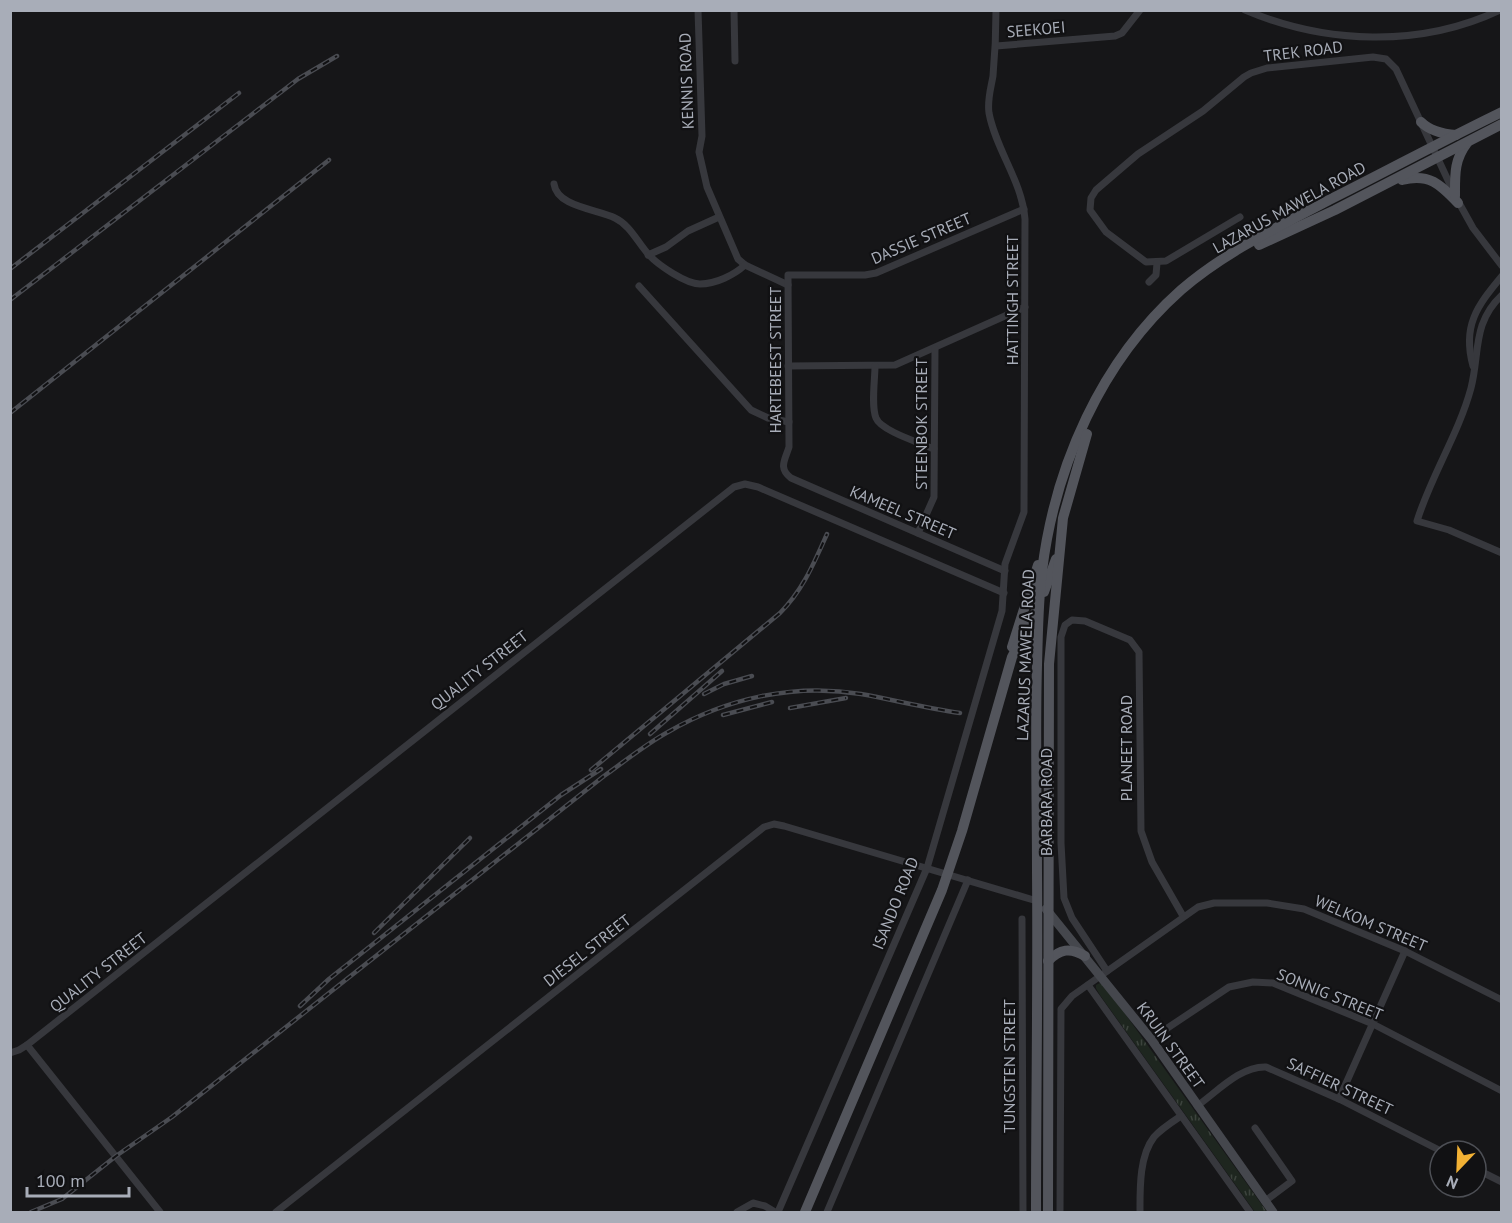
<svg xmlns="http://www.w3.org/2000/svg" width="1512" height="1223" font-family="'PT Sans',sans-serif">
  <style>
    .grass { fill: url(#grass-tufts) }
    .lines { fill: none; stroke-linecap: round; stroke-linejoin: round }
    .street { stroke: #37383d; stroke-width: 7 }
    .secondary { stroke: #45474d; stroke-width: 9 }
    .primary { stroke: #53555c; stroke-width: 10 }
    .rail-casing { stroke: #4a4c52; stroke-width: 4.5 }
    .rail { stroke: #111113; stroke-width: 2; stroke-dasharray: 7; stroke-linecap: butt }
    .labels { text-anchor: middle; stroke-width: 4.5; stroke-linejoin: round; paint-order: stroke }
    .street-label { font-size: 16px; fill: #a8adb8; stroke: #111113 }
  </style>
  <defs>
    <pattern id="grass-tufts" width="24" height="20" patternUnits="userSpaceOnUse" patternTransform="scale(1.5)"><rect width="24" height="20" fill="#1e261f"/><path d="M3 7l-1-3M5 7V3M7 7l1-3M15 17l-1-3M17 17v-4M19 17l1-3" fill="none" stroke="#3c433d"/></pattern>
  </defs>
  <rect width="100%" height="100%" fill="#161618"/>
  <path class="grass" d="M1100,983L1118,1004L1267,1212H1255L1100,995L1096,988V985Z"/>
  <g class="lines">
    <g class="street">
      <path d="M698,10L702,136L699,152L707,187L738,259L745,265L788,285"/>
      <path d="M734,10L735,61"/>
      <path d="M1245,10C1325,44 1420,48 1500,10"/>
      <path d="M996,46L1115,36L1122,33L1140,10"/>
      <path d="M554,184C557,207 597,209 615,218C630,225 638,243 649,255C658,265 686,284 700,284C716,284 734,275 745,265"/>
      <path d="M1458,201L1473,228L1502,266"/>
      <path d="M1240,217L1166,261L1146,262L1106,232L1090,210L1091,198L1096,190L1138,154L1203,111L1244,77L1251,73L1267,68L1373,57L1386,59L1396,69L1453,191"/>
      <path d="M648,255L666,247L688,231L719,217"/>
      <path d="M1149,282L1156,275L1157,263"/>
      <path d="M639,286L751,410L768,418L789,422"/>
      <path d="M1502,295C1472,323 1480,353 1471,388C1459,433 1431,476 1417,521L1449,530L1502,553"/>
      <path d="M788,366L895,365L1025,307"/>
      <path d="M875,366C875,379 871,406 876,418C881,431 921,443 934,449"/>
      <path d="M1473,366C1462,326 1477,306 1502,276"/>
      <path d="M918,533L934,497L935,349"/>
      <path d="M1005,571L791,478C778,468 785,460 789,447L788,275H865L876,273L1024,209"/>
      <path d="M1022,919L1023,1212"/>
      <path d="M1107,971L1072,918L1064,898L1061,843V637L1065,625L1072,620L1085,621L1130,640L1139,652L1141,831L1152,862L1183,916"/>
      <path d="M1088,985L1250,1212"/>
      <path d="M1151,1039L1229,987L1253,982L1273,983L1373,1024L1502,1091"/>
      <path d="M27,1045L160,1212"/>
      <path d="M10,1053L19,1050L27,1045L734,487L745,484L758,487L1004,593"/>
      <path d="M1339,1099L1405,951"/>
      <path d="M1197,1106C1217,1092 1240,1066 1266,1067L1339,1099L1441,1151"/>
      <path d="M1255,1128L1292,1181L1265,1201"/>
      <path d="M1476,1169L1502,1182"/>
      <path d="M276,1212L764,827L774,824L784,826L1037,901"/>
      <path d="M737,1212L753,1203L765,1206L775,1212"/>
      <path d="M778,1212L927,868L1002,611L1005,564L1024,512L1025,219C1022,181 996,150 989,113C987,100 991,88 993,76C995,54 996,33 996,10"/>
      <path d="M827,1212L968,880"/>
      <path d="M1060,1212L1061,1009L1072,996L1198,907L1214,903H1267L1304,909L1405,951L1502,1000"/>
      <path d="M1140,1212C1140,1190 1139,1156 1154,1137C1161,1129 1172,1122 1181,1116"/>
    </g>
    <path class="secondary" d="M1046,909L1151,1039L1273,1212"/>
    <g class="primary">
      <path d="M1421,122C1430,131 1444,134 1456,135"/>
      <path d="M1402,180C1429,173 1440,184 1458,203"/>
      <path d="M1455,196C1455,175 1454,160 1467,143"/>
      <path d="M1259,245L1335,210L1502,124"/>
      <path d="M1044,592L1056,559"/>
      <path d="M1012,647L1038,565"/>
      <path d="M1048,961C1060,949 1070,947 1085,956"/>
      <path d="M805,1212L942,890L962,831L1012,657L1037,609"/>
      <path d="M1036,1212C1036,1099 1038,985 1037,872C1037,803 1035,734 1037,665C1038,634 1038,602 1042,571C1055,466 1101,361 1181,290C1225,252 1278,227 1329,200C1387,171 1444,140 1502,112"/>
      <path d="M1048,1212L1049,664L1063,518L1087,434"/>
    </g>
    <defs>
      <g id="rail">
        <path d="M10,269L239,93"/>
        <path d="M10,300L298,79L337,56"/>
        <path d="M10,413L329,160"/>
        <path d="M704,694L724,684L752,676"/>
        <path d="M790,708L846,698"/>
        <path d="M723,715L772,702"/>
        <path d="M650,734L722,671"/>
        <path d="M591,770L780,613C803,590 814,563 827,534"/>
        <path d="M374,933L470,838"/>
        <path d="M300,1006L329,979L561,795L601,769"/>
        <path d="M31,1212L62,1199L116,1156L172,1117L604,776C625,761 646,744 668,732C727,698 794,683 861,694C894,700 926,708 960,713"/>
      </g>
    </defs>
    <use href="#rail" class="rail-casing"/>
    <use href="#rail" class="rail"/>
  </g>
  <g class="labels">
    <g class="street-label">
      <text transform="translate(1036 29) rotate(-5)" y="6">SEEKOEI</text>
      <text transform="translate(1303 51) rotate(-7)" y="6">TREK ROAD</text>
      <text transform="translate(686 81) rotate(-92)" y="6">KENNIS ROAD</text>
      <text transform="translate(1289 207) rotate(-29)" y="6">LAZARUS MAWELA ROAD</text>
      <text transform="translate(921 238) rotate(-23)" y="6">DASSIE STREET</text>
      <text transform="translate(1012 300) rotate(-90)" y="6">HATTINGH STREET</text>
      <text transform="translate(775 360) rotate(-90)" y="6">HARTEBEEST STREET</text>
      <text transform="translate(921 424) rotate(-90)" y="6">STEENBOK STREET</text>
      <text transform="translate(903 512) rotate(23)" y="6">KAMEEL STREET</text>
      <text transform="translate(1025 655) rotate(-88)" y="6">LAZARUS MAWELA ROAD</text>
      <text transform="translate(479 670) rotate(-38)" y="6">QUALITY STREET</text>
      <text transform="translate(1126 748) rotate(-90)" y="6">PLANEET ROAD</text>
      <text transform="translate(1046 802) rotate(-90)" y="6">BARBARA ROAD</text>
      <text transform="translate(895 903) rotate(-68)" y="6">ISANDO ROAD</text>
      <text transform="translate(1371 923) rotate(23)" y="6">WELKOM STREET</text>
      <text transform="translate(587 950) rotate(-38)" y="6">DIESEL STREET</text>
      <text transform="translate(98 972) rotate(-38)" y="6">QUALITY STREET</text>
      <text transform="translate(1330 994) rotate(22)" y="6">SONNIG STREET</text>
      <text transform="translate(1171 1045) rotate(54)" y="6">KRUIN STREET</text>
      <text transform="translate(1009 1066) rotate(-90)" y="6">TUNGSTEN STREET</text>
      <text transform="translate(1340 1086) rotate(25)" y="6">SAFFIER STREET</text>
    </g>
  </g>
  <rect width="1512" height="1223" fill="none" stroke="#a8adb8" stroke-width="24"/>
  <g transform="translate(1458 1169) rotate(203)"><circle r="28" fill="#111113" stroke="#4d4f55" stroke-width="1.5"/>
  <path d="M0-4.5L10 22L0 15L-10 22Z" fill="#f2b134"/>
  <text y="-9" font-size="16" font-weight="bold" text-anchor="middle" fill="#a8adb8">N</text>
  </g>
  <path d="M27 1187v9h102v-9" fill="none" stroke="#a8adb8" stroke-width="3"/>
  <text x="36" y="1187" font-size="18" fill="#a8adb8" stroke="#111113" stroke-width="4.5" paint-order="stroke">100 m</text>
</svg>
